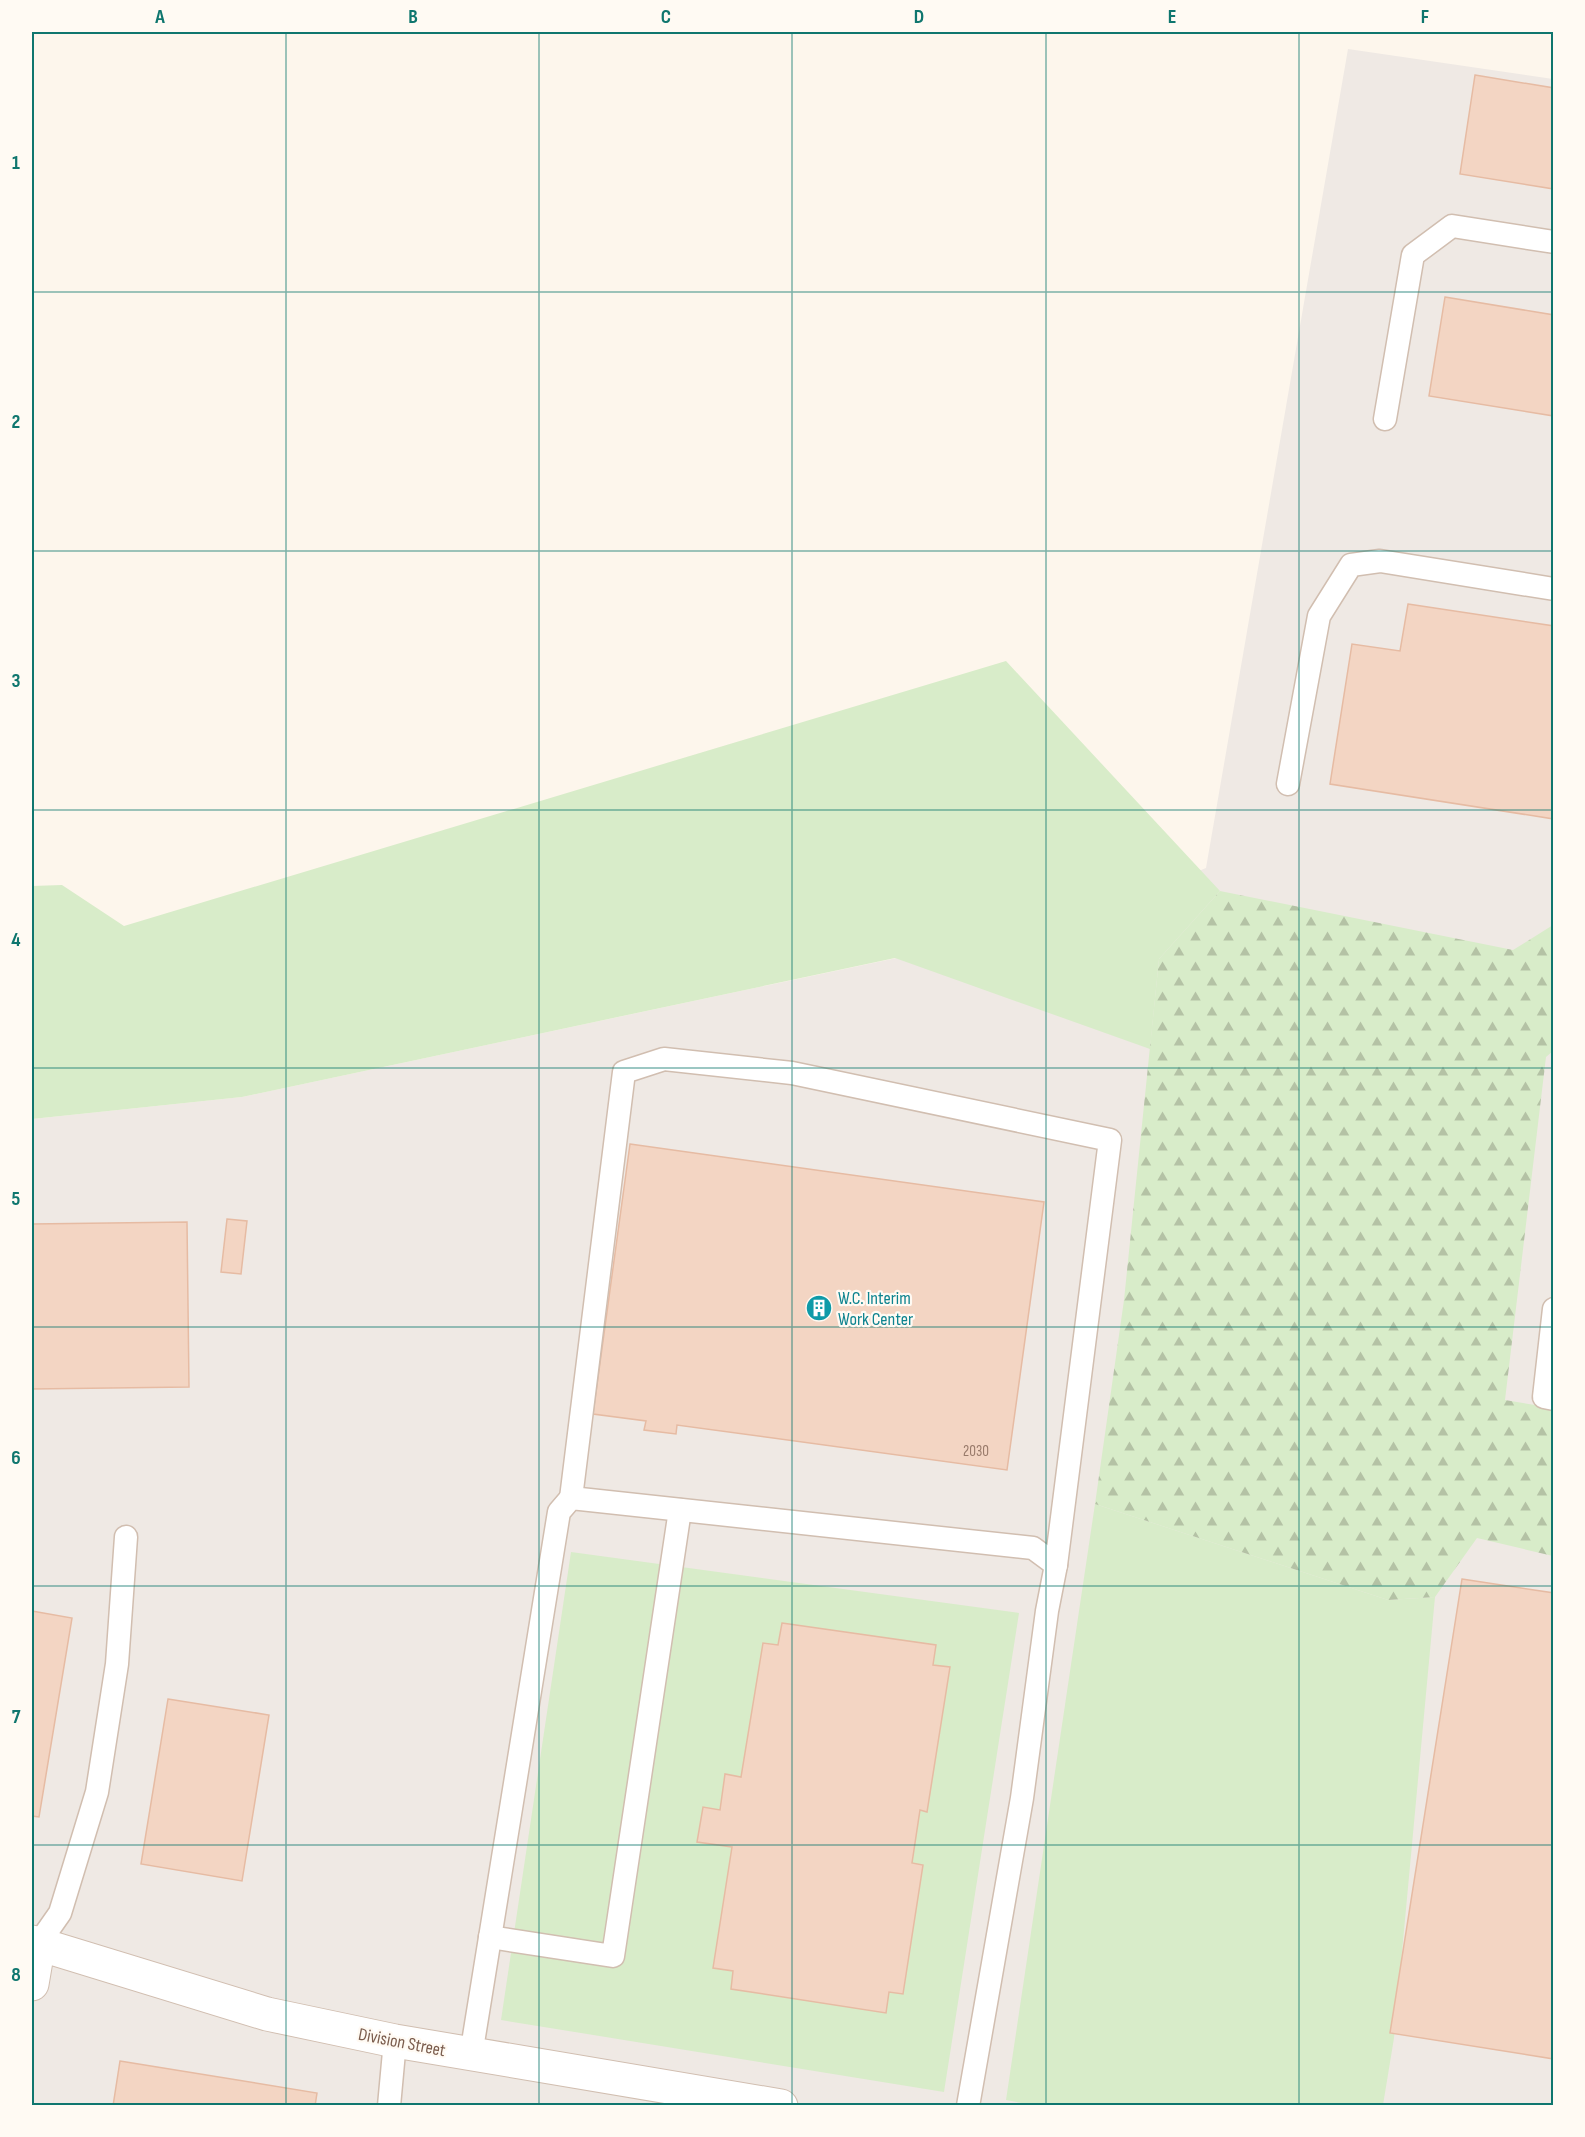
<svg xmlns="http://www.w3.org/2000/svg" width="1585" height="2137" font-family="'Sofia Sans Condensed',sans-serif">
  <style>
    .industrial { fill: #efe9e4 }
    .grass { fill: #d8ecc9 }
    .forest { fill: url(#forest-firs) }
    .building { fill: #f3d5c3; stroke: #e6bba3; stroke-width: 1.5 }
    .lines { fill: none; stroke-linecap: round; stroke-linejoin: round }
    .lane-casing { stroke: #d1beb0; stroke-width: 25 }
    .street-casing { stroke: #d1beb0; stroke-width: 35 }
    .lane { stroke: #fff; stroke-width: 22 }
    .street { stroke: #fff; stroke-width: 33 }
    .grid { fill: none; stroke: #0f766e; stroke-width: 1.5; stroke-opacity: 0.55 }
    .labels { text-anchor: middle; stroke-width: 4.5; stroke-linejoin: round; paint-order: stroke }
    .number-label { font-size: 15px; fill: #987a6a }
    .culture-label { font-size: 18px; fill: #0d838f; stroke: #fffaf3; text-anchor: start }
    .street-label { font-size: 18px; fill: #7a5c4d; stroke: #fffaf3 }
    .neatline { fill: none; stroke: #0f766e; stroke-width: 2 }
    .grid-label { font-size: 20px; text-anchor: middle; font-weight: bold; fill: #0f766e }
  </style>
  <defs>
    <pattern id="forest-firs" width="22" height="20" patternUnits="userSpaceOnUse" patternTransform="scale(1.5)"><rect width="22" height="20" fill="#d8ecc9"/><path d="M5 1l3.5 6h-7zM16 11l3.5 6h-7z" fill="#b4c2a5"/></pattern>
  </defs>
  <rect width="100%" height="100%" fill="#fdf6ec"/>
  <path class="industrial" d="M1348,49L1553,79V2105H32V1119L242,1097L590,1023L1080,919L1206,868Z"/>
  <g class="grass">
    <path d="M1006,661L1220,891L1159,959L1150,1049L895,958L242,1097L32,1119V886L62,885L124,926Z"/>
    <path d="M1095,1504L1388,1600L1435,1597L1394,2038L1383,2105L1038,2106L1006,2100Z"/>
    <path d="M571,1552L1019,1613L944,2092L501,2020Z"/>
  </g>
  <path class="forest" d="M1220,891L1513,950L1553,925V1051L1546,1057L1505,1400L1553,1408V1556L1477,1538L1435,1597L1388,1600L1095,1504L1124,1300L1159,959Z"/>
  <g class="building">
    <path d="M1475,75L1554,88V189L1460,174Z"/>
    <path d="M1445,297L1554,315V416L1429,396Z"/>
    <path d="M1408,604L1554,626V819L1330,784L1352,644L1400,651Z"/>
    <path d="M630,1144L1044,1202L1007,1470L677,1425L676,1434L644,1430L646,1421L593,1414Z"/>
    <path d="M227,1219L247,1221L241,1274L221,1272Z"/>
    <path d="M187,1222L189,1387L32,1389V1224Z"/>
    <path d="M1462,1579L1554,1593V2059L1390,2033Z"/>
    <path d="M32,1611L72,1618L39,1817L32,1816Z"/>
    <path d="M782,1623L936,1645L933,1665L950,1667L927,1812L920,1810L912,1863L923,1865L903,1994L889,1992L886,2013L731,1989L733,1971L713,1968L732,1847L697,1842L703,1807L720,1810L725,1774L741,1777L763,1643L778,1645Z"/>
    <path d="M168,1699L269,1715L242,1881L141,1864Z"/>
    <path d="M120,2061L317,2093L315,2106H113Z"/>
  </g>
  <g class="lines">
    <defs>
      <g id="lane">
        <path d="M1385,419L1413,255L1452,226L1554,242"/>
        <path d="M1288,784L1319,616L1351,565L1380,561L1554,589"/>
        <path d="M1554,1309L1544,1397L1554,1399"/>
        <path d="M571,1498L624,1072L664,1059L792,1073L1110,1140L1056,1565"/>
        <path d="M490,1937L613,1956L680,1510"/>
        <path d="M39,1943L60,1913L97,1792L117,1664L126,1537"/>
        <path d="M471,2055L559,1512L571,1498L1033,1548L1056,1565L1047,1611L1022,1798L968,2106"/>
        <path d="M389,2106L395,2041"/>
      </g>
      <g id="street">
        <path d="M32,1942L267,2014L395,2041L781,2106"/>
        <path d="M32,1984L39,1943"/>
      </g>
    </defs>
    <use href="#lane" class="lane-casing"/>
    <use href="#street" class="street-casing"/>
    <use href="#lane" class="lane"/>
    <use href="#street" class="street"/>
  </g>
  <path class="grid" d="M286,32V2106M539,32V2106M792,32V2106M1046,32V2106M1299,32V2106M32,292H1554M32,551H1554M32,810H1554M32,1068H1554M32,1327H1554M32,1586H1554M32,1845H1554"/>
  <defs>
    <symbol id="building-disc" viewBox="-11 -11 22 22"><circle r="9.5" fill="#0f9aa8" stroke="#fffaf3"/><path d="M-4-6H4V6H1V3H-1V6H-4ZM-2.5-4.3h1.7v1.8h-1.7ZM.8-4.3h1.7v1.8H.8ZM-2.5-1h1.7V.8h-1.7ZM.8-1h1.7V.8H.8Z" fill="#fff"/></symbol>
  </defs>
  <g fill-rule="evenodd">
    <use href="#building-disc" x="804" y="1293" width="30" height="30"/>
  </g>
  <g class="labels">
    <g class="number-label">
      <text x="976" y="1456">2030</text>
    </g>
    <g class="culture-label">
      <text x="838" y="1304">W.C. Interim<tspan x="838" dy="21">Work Center</tspan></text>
    </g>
    <g class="street-label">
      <text transform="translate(402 2042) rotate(11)" y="6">Division Street</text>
    </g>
  </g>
  <rect width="1585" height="2137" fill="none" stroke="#fffaf3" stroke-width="66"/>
  <rect x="33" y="33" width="1519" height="2071" class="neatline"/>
  <g class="grid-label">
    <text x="160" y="23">A</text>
    <text x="413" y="23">B</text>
    <text x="666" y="23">C</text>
    <text x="919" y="23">D</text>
    <text x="1172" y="23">E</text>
    <text x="1425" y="23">F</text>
    <text x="16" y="169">1</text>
    <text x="16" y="428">2</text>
    <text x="16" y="687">3</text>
    <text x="16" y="946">4</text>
    <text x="16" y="1205">5</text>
    <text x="16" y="1464">6</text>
    <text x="16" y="1723">7</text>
    <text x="16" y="1981">8</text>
  </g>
</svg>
